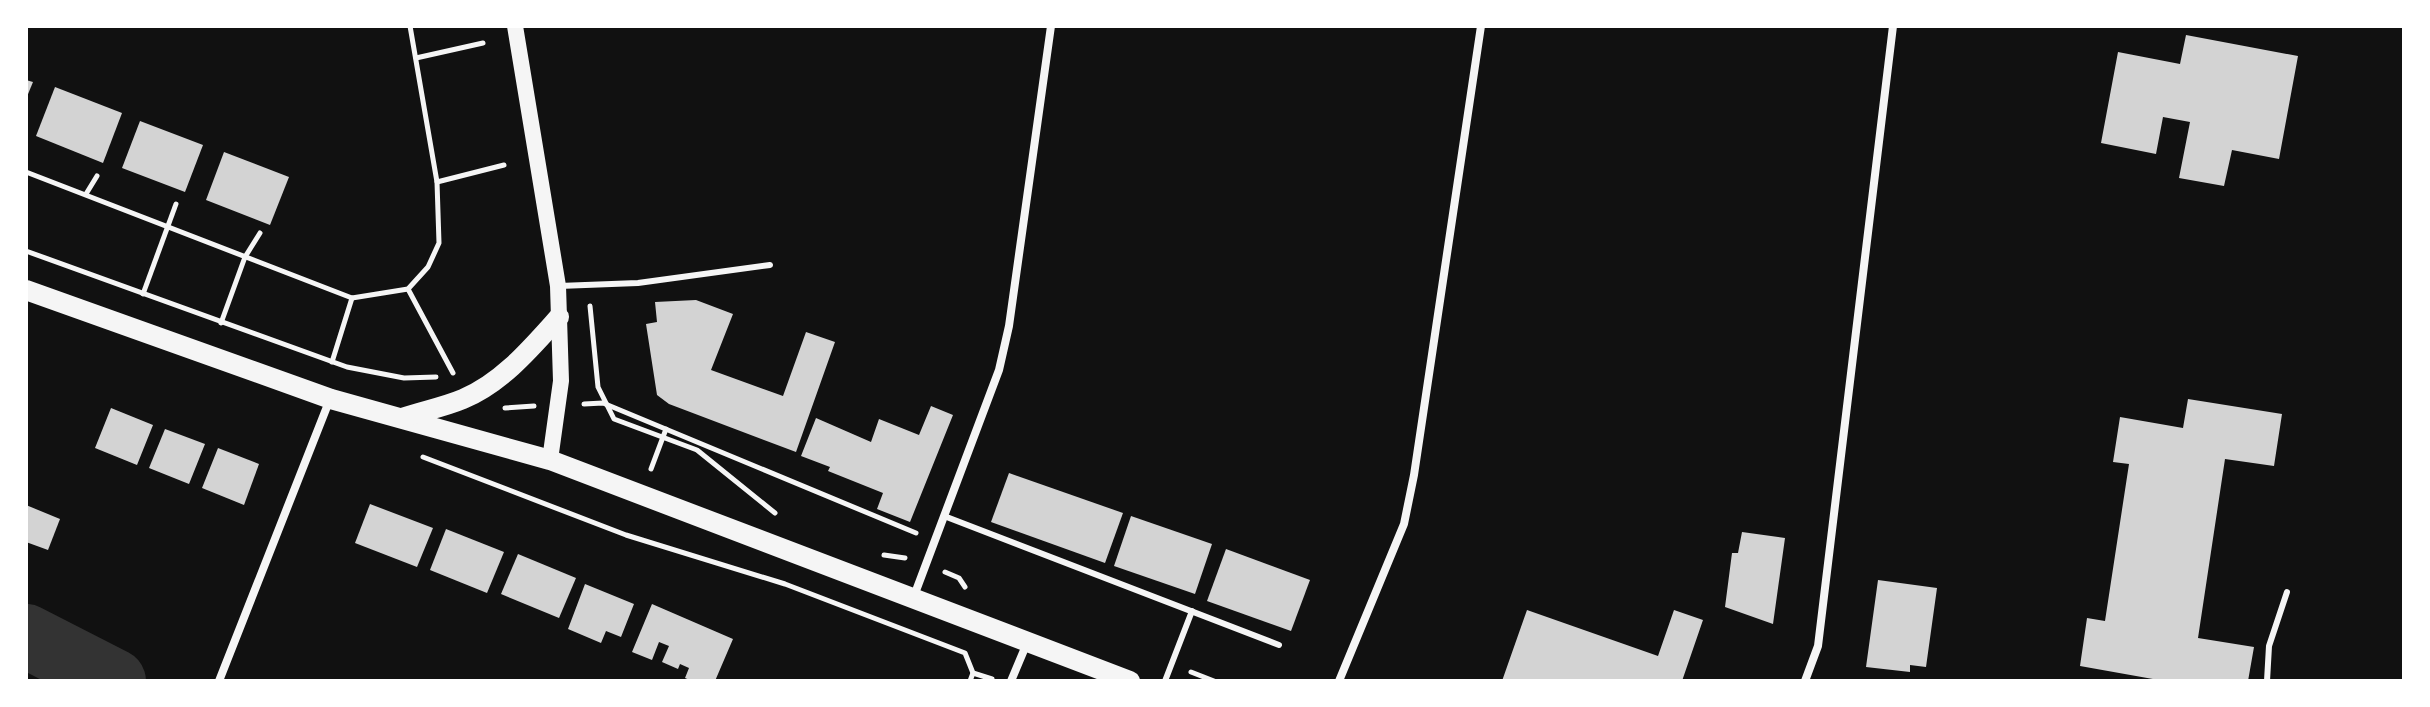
<svg xmlns="http://www.w3.org/2000/svg" width="2430" height="707" font-family="Arial,sans-serif">
  <style>
    .lines { fill: none; stroke-linecap: round; stroke-linejoin: round }
    .river { stroke: #333; stroke-width: 64 }
    .building { fill: #d3d3d3 }
    .path { stroke: #f5f5f5; stroke-width: 5 }
    .service { stroke: #f5f5f5; stroke-width: 6 }
    .minor { stroke: #f5f5f5; stroke-width: 8 }
    .secondary { stroke: #f5f5f5; stroke-width: 16 }
    .primary { stroke: #f5f5f5; stroke-width: 20 }
  </style>
  <rect width="100%" height="100%" fill="#111"/>
  <g class="lines">
    <path class="river" d="M26,636L114,681"/>
  </g>
  <g class="building">
    <path d="M2186,35L2298,56L2279,159L2232,150L2224,186L2179,178L2190,122L2163,117L2156,154L2101,143L2118,52L2180,64Z"/>
    <path d="M26,80L33,82L26,99Z"/>
    <path d="M55,87L122,113L103,163L36,136Z"/>
    <path d="M140,121L203,145L185,192L122,168Z"/>
    <path d="M224,152L289,177L270,225L206,200Z"/>
    <path d="M696,300L733,314L711,370L783,396L806,332L835,342L796,452L669,404L657,395L646,324L657,322L655,302Z"/>
    <path d="M2188,399L2282,414L2274,466L2225,459L2198,638L2254,647L2248,681H2164L2080,666L2087,618L2105,621L2129,464L2113,462L2120,417L2183,428Z"/>
    <path d="M931,406L953,415L910,522L877,509L883,493L828,471L830,467L801,456L816,418L871,442L879,419L919,435Z"/>
    <path d="M111,408L153,425L137,465L95,448Z"/>
    <path d="M165,429L205,444L189,484L149,468Z"/>
    <path d="M218,448L259,464L244,505L202,488Z"/>
    <path d="M1009,473L1123,513L1105,563L991,522Z"/>
    <path d="M370,504L433,528L417,567L355,543Z"/>
    <path d="M26,505L60,519L48,550L26,542Z"/>
    <path d="M1131,516L1212,544L1195,594L1114,566Z"/>
    <path d="M446,529L504,552L487,593L430,570Z"/>
    <path d="M1742,532L1785,538L1773,624L1725,607L1732,553H1738Z"/>
    <path d="M1226,549L1310,580L1291,631L1207,601Z"/>
    <path d="M518,554L576,578L559,618L501,594Z"/>
    <path d="M1878,580L1937,588L1926,667L1910,665V672L1866,667Z"/>
    <path d="M585,584L634,604L621,637L606,631L601,643L568,629Z"/>
    <path d="M652,604L733,639L715,681H692L685,678L689,668L680,664L678,669L662,662L669,646L659,642L652,660L632,652Z"/>
    <path d="M1527,610L1658,656L1674,610L1703,620L1682,681H1502Z"/>
  </g>
  <g class="lines">
    <g class="path">
      <path d="M416,58L483,43"/>
      <path d="M26,172L352,298L408,289L428,267L439,243L437,182L410,26"/>
      <path d="M437,182L504,165"/>
      <path d="M86,194L97,176"/>
      <path d="M26,251L347,367L404,378L436,377"/>
      <path d="M408,289L453,373"/>
      <path d="M143,294L176,204"/>
      <path d="M590,306L598,387L614,419L697,450L775,513"/>
      <path d="M221,323L245,257L260,233"/>
      <path d="M332,362L352,298"/>
      <path d="M584,404L603,403L916,533"/>
      <path d="M505,408L534,406"/>
      <path d="M423,457L626,535L785,584L965,653L973,673L992,679"/>
      <path d="M651,469L666,429"/>
      <path d="M884,555L905,558"/>
      <path d="M945,572L959,578L965,587"/>
      <path d="M1191,672L1214,681"/>
      <path d="M970,681L973,673"/>
    </g>
    <g class="service">
      <path d="M559,286L638,283L770,265"/>
      <path d="M944,516L1279,645"/>
      <path d="M1165,681L1192,611"/>
      <path d="M2267,681L2269,646L2287,592"/>
    </g>
    <g class="minor">
      <path d="M914,596L999,370L1009,326L1051,26"/>
      <path d="M219,681L330,399"/>
      <path d="M1011,681L1027,643"/>
      <path d="M1339,681L1404,524L1414,475L1481,26"/>
      <path d="M1805,681L1818,646L1893,26"/>
    </g>
    <path class="secondary" d="M515,26L558,286L561,381L550,460"/>
    <g class="primary">
      <path d="M26,290L331,399L550,460L1130,681"/>
      <path d="M402,418C423,411 444,407 463,399C502,383 532,347 559,317"/>
    </g>
  </g>
  <rect width="2430" height="707" fill="none" stroke="#ffffff" stroke-width="56"/>
</svg>
